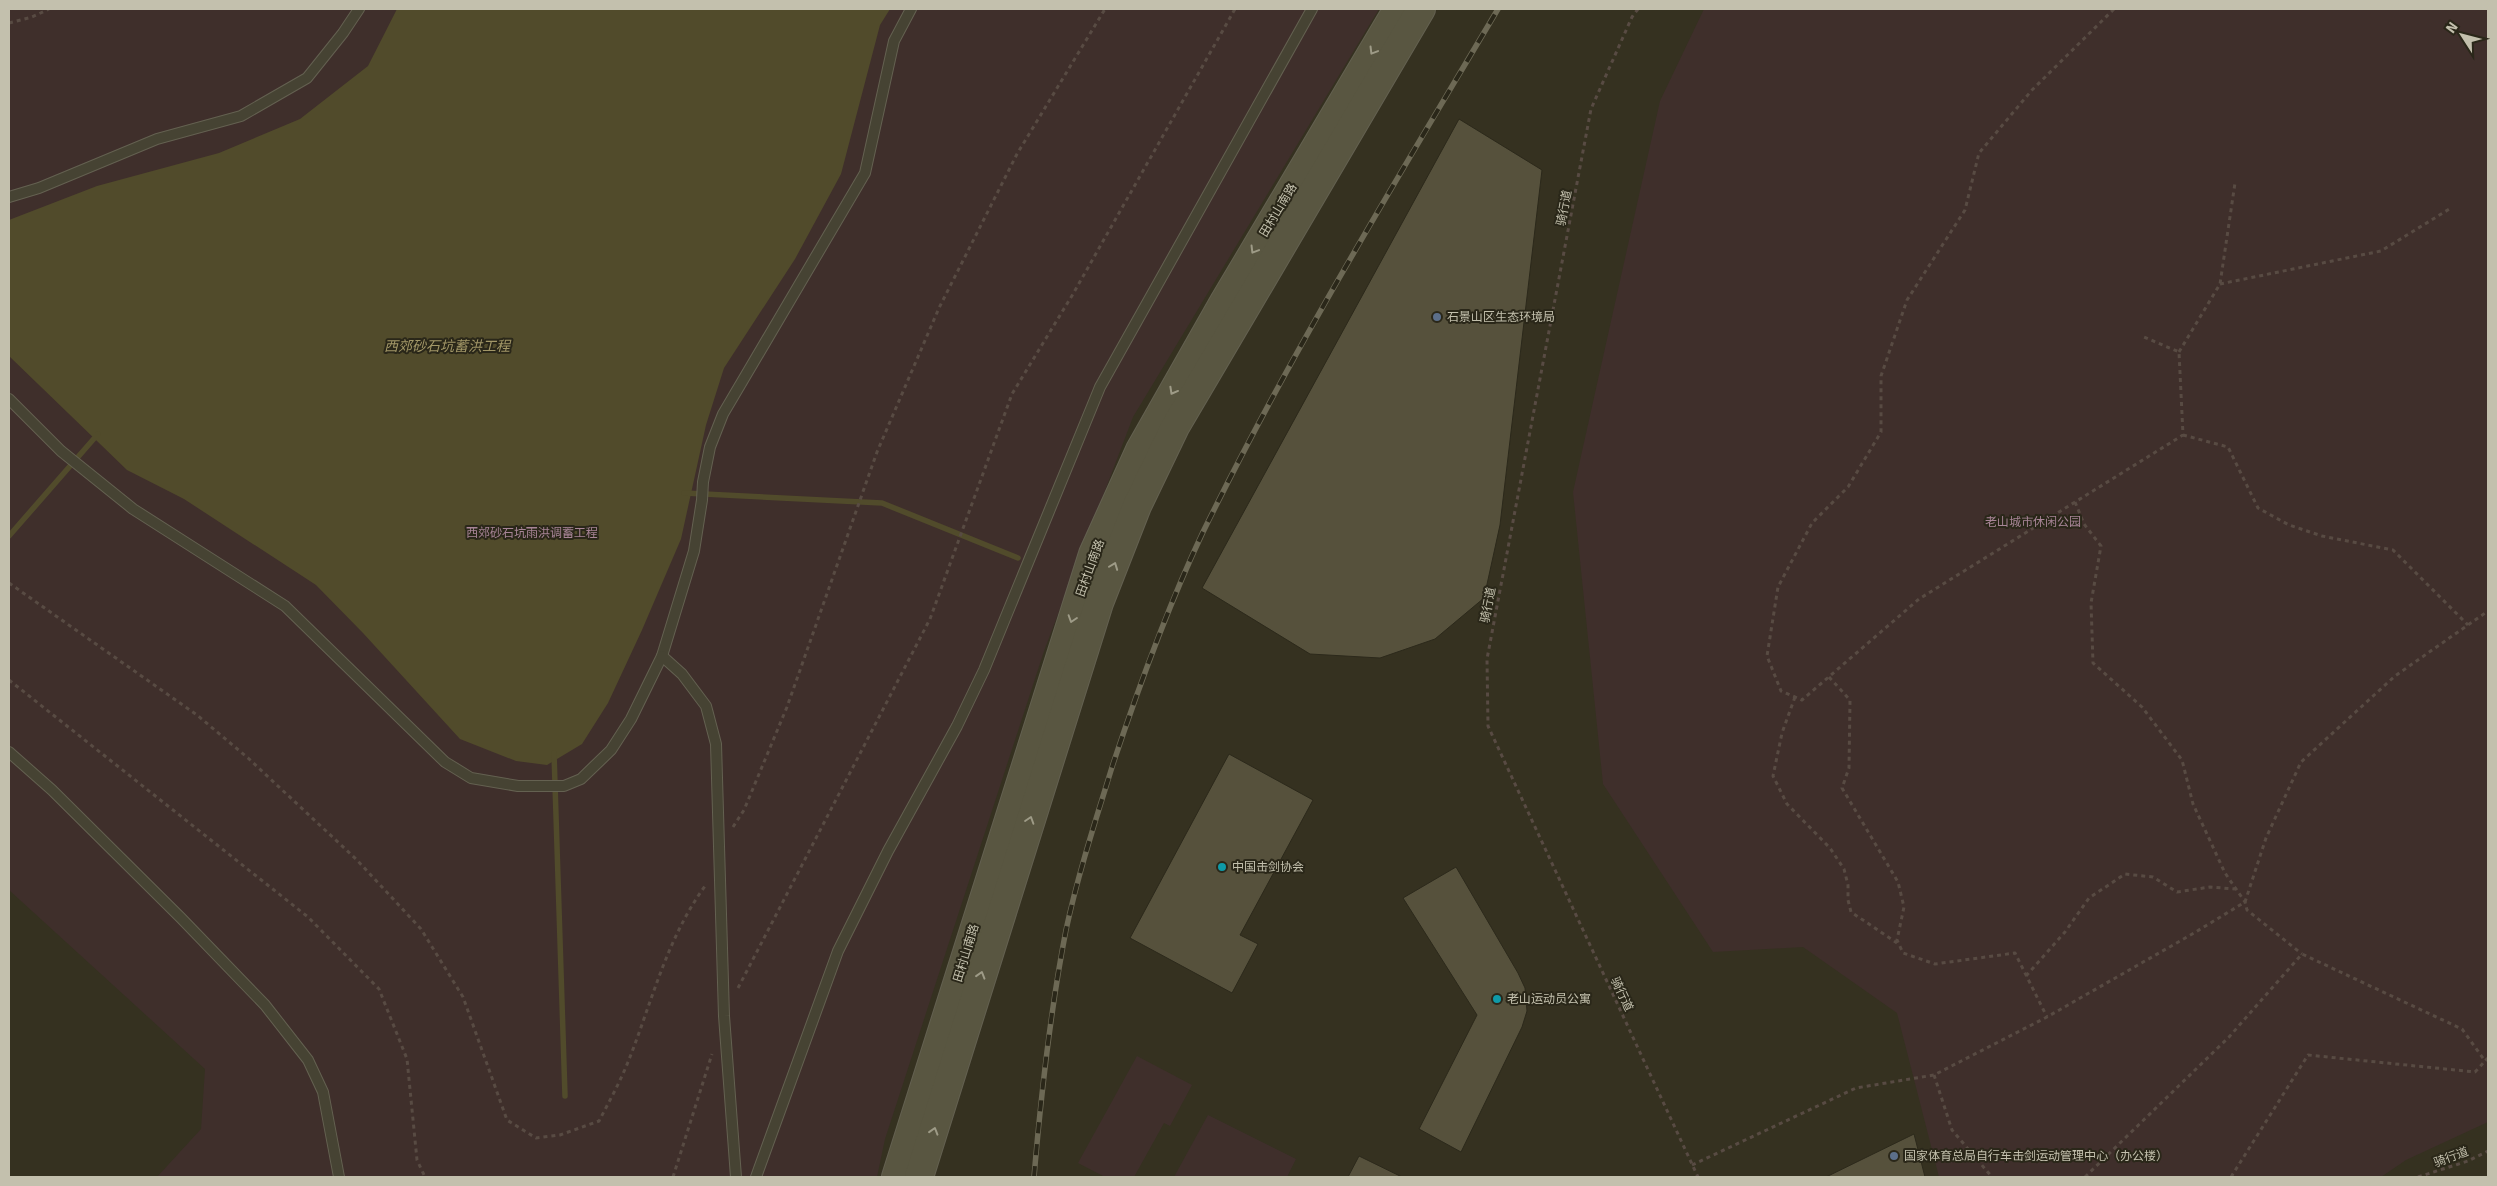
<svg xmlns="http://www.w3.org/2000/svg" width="2497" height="1186" font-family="Signika,'Noto Sans SC',sans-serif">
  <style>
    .green { fill: #3f2f2b }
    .water { fill: #514b2b }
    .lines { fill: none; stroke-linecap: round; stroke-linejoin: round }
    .stream { stroke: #514b2b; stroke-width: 5.5 }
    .building { fill: #56513c; stroke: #2c291b }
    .service-casing { stroke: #646151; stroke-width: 12 }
    .secondary-casing { stroke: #646151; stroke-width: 30 }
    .path { stroke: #584b43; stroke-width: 3; stroke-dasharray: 4 4; stroke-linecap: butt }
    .service { stroke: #464333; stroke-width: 10 }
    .secondary { stroke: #595641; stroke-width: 28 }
    .rail-casing { stroke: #6d6955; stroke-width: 5.5 }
    .rail { stroke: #2a2719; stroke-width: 4; stroke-dasharray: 11; stroke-linecap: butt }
    .oneway { stroke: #9e9b87 }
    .service-dot { fill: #5c6f8a; stroke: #2a2719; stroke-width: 2 }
    .culture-dot { fill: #0f9aa8; stroke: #2a2719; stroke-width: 2 }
    .labels { text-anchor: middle; stroke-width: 4; stroke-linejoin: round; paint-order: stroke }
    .street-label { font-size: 12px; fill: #c3c0ad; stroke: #2a2719 }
    .poi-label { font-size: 12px; fill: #c3c0ad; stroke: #2a2719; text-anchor: start }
    .park-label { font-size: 12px; fill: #a88597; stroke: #2a2719 }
    .water-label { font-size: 14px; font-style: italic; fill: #a29767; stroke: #2a2719 }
  </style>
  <rect width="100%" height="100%" fill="#353120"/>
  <g class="green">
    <path d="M9,9H1379L1133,417L1044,651L885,1139L877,1177H157L201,1129L205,1069L9,890Z"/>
    <path d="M1704,9H2488V1122L2406,1160L2381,1177H1939L1897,1013L1803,947L1713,952L1603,784L1573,492L1660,101Z"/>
    <path d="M1137,1056L1192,1085L1170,1126L1164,1123L1134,1177H1105L1078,1163Z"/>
    <path d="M1208,1115L1296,1159L1287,1177H1174Z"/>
  </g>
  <path class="water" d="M397,9H890L880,25L841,174L795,259L724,368L706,425L681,539L642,630L608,703L582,744L547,765L516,761L460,739L363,633L316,585L184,499L127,470L9,356V220L97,186L219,153L300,119L368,66Z"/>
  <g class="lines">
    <g class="stream">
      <path d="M684,493L882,503L1018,558"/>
      <path d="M9,536L98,434"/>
      <path d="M554,753L565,1096"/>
    </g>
  </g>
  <g class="building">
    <path d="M1459,119L1542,170L1500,525L1484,598L1435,639L1380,658L1310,654L1202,588Z"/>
    <path d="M1229,754L1313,800L1240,935L1258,944L1232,993L1130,938Z"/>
    <path d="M1456,867L1518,973L1525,988L1527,1011L1522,1027L1461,1152L1419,1129L1477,1015L1403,898Z"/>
    <path d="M1914,1134L1925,1177H1826Z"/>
    <path d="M1359,1156L1402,1177H1348Z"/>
  </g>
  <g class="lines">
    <defs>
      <g id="service">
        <path d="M9,197L39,188L157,139L241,116L307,78L343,33L359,9"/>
        <path d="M9,399L61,451L133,509L285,606L445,762L471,778L518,786H564L581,779L611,750L631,719L662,656L694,551L702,500L703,482L710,447L723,414L865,173L894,41L911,9"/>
        <path d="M662,656L682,674L706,706L716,744L724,1016L736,1177"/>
        <path d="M9,752L52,790L181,918L265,1005L308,1060L323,1092L339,1177"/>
        <path d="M756,1177L838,951L888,851L957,726L984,670L1100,387L1312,9"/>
      </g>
      <g id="secondary">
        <path d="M896,1177L1093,554L1140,450L1224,302L1398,9"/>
        <path d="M919,1177L1099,603L1137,506L1175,427L1421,9"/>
      </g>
    </defs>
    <use href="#service" class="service-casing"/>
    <use href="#secondary" class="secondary-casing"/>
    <g class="path">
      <path d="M1638,9L1632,17L1591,109L1487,659L1488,726L1698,1177"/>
      <path d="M2114,9L2032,90L1979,153L1965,210L1907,300L1881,376V432L1848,487L1812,523L1778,587L1767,656L1781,691L1802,700L1919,599L2183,435L2179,352L2144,337"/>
      <path d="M9,23L32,17L49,9"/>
      <path d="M2220,284L2381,251L2451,208"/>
      <path d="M2179,352L2220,284L2235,183"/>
      <path d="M2183,435L2228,447L2258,508L2289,525L2322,536L2393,550L2468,625"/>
      <path d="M2075,502L2084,524L2101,546L2091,603L2093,663L2142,707L2182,760L2193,804L2225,873L2245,902L2247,910L2302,954"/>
      <path d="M9,583L197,715L248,758L356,859L421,929L463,997L507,1120L536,1138L560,1135L599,1121C609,1102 620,1082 628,1062C652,1002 666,940 705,886"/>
      <path d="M1829,677L1850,700L1849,768L1842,788L1898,882L1904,907L1897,940L1903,953L1935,964L2015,953L2047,1017"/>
      <path d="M9,680L308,917L379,989L407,1059L417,1160L425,1177"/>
      <path d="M1795,697L1782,733L1773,776L1787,804L1830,848L1844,869L1848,885V900L1851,912L1897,943"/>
      <path d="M733,827L744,810L787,707L877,452L939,308L1017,154L1105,9"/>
      <path d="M2026,976L2065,932L2089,898L2125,874L2153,877L2177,892L2210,887L2235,889"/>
      <path d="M738,988L930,619L1012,394L1073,294L1235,9"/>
      <path d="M1934,1075L1952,1130L1992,1177"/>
      <path d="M1692,1165L1856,1088L1934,1075L2047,1017L2194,933L2245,902L2266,838L2301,762L2395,676L2488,611"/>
      <path d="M673,1177L712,1054"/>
      <path d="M2085,1177L2229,1037L2302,954L2462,1029L2485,1061L2488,1058"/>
      <path d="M2231,1177L2308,1055L2475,1072L2485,1061"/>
      <path d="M2418,1177L2468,1161L2488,1151"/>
    </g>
    <use href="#service" class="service"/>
    <use href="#secondary" class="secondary"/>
    <defs>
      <path id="rail" d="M1034,1177C1041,1095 1050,1012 1066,930C1078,874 1096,819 1113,764C1139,686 1168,606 1203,532C1291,352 1396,181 1498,9"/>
    </defs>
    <use href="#rail" class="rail-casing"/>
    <use href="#rail" class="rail"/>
  </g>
  <defs><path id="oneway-chevron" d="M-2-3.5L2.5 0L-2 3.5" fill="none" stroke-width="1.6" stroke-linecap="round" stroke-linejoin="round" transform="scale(1.25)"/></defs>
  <g class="oneway">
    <use href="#oneway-chevron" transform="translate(1373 51) rotate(121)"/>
    <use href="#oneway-chevron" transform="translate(1254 250) rotate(121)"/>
    <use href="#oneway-chevron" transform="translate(1173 391) rotate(119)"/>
    <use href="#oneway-chevron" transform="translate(1114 566) rotate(-69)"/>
    <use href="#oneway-chevron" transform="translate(1072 619) rotate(108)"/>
    <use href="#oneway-chevron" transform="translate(1030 820) rotate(-72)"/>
    <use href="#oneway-chevron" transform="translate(981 975) rotate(-73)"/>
    <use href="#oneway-chevron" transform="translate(934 1131) rotate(-73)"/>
  </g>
  <g class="service-dot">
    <circle cx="1437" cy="317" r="5"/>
    <circle cx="1894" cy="1156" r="5"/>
  </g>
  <g class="culture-dot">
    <circle cx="1222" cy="867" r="5"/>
    <circle cx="1497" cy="999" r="5"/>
  </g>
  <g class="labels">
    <g class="street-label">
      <text transform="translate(1564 208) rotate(-79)" y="4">骑行道</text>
      <text transform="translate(1278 210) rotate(-59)" y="4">田村山南路</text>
      <text transform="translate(1090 568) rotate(-70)" y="4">田村山南路</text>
      <text transform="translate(1488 605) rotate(-79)" y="4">骑行道</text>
      <text transform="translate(966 953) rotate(-73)" y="4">田村山南路</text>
      <text transform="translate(1622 994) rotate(65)" y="4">骑行道</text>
      <text transform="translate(2451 1157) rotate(-20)" y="4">骑行道</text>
    </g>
    <g class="poi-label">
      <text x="1447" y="321">石景山区生态环境局</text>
      <text x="1232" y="871">中国击剑协会</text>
      <text x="1507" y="1003">老山运动员公寓</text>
      <text x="1904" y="1160">国家体育总局自行车击剑运动管理中心（办公楼）</text>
    </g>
    <g class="park-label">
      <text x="2033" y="526">老山城市休闲公园</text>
      <text x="532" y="537">西郊砂石坑雨洪调蓄工程</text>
    </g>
    <g class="water-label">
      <text x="447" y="351">西郊砂石坑蓄洪工程</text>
    </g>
  </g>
  <rect width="2497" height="1186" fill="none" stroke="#c3c0ad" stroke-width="20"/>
  <g transform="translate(2462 35) rotate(306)" stroke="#2a2719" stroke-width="4" paint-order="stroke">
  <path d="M0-4L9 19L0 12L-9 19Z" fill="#c3c0ad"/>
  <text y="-8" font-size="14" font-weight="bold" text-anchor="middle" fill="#c3c0ad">N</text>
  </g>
</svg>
